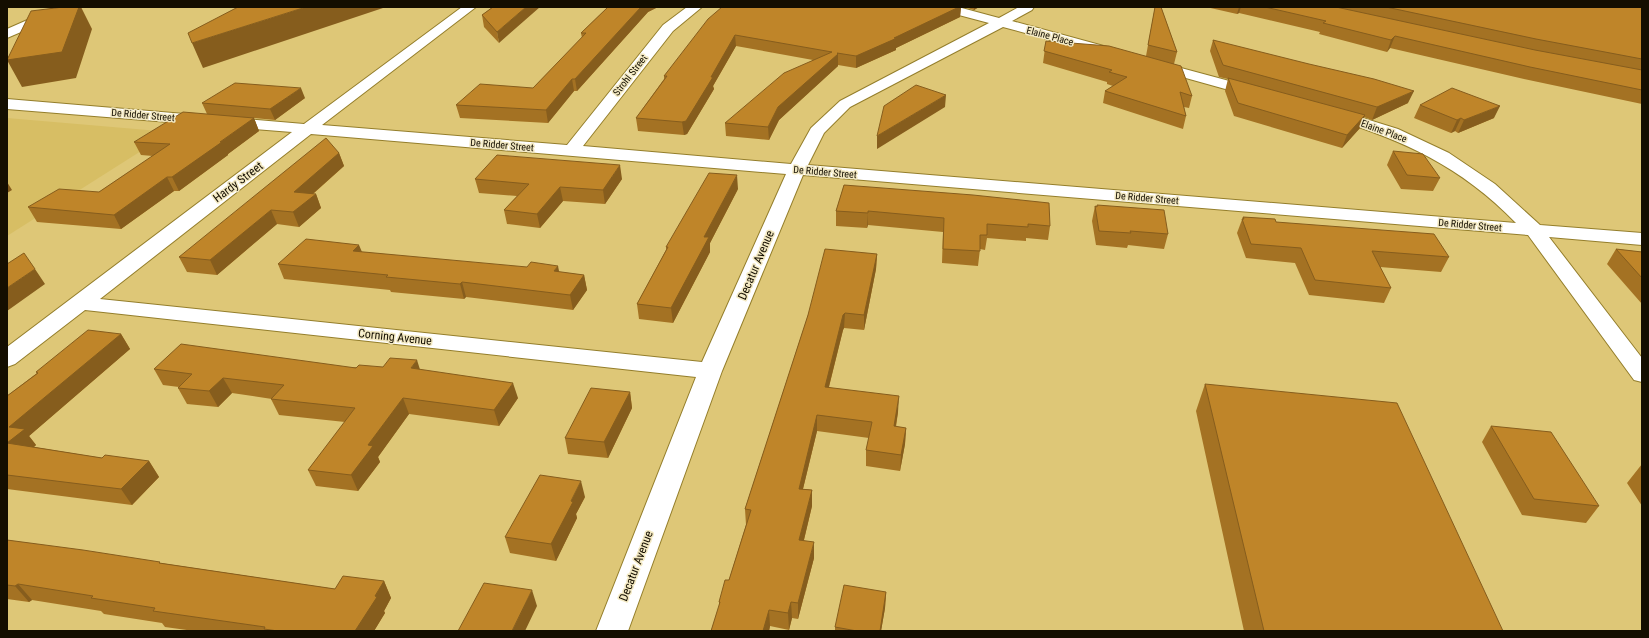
<svg xmlns="http://www.w3.org/2000/svg" width="1649" height="638" font-family="'Roboto Condensed',sans-serif">
  <rect width="100%" height="100%" fill="#dec777"/>
  <!-- built -->
  <path fill="#d7be64" d="M7 118 171 132 7 236Z"/>
  <g fill="none" stroke-linecap="round" stroke-linejoin="round">
    <!-- minor casing -->
    <g stroke="#947e2b" stroke-width="2">
      <path id="minor" d="M57 7H74L72 10 7 38V29Z
        M462 7H476L322 125 567 145 663 25 687 7H702L673 31 583 146 791 164 811 128 840 101 989 23 940 10 938 7H958L999 18 1019 7H1034L1032 10 1012 21 1111 48 1113 51 1111 54 1106 55 1003 27 850 107 824 133 808 165 1516 223C1461 166 1403 140 1328 117L1326 114 1328 111 1334 109 1340 111 1398 129 1449 153 1495 184 1540 225 1642 233V245L1549 237 1642 358V382L1634 380 1528 235 803 175 722 371 628 631H596L696 377 85 310 15 364 7 367V347L292 132 7 109V99L304 124ZM311 134 786 174 702 362 100 299Z
        M1155 61 1259 89 1262 92 1259 95 1254 97 1150 68 1148 65 1150 62Z"/>
    </g>
    <!-- minor -->
    <use href="#minor" fill="#fff" fill-rule="evenodd"/>
  </g>
  <!-- wall -->
  <path fill="#a47223" d="M493 7 499 43 484 27 482 15Z
    M608 7H658L648 12 577 91H574L548 123 460 118 456 105 533 88 582 38 581 33Z
    M722 7H961L960 17 896 48V50L856 68 838 65V66L779 120 769 140 726 136 725 123 813 60 736 46 713 86 714 89 687 134 684 135 638 131 636 118 664 79V76Z
    M964 7H979L974 10Z
    M1155 7H1161L1177 52 1174 64 1192 96 1189 108 1184 107 1186 116 1183 129 1103 103 1105 91 1113 86 1107 84V82L1043 63 1046 41 1146 56Z
    M1206 7H1642V104L1524 79 1390 48 1387 52 1319 34 1320 32 1239 13 1237 14Z
    M1213 40 1408 103 1372 120 1364 117 1360 128 1342 148 1234 116 1225 91 1228 79 1219 77 1210 51Z
    M305 98 275 120 254 118 259 131 228 154V155L179 191H174L121 229 37 222 28 207 99 192 153 156 141 155 134 142 207 114 202 103Z
    M1420 105 1494 118 1458 133 1455 131 1451 133 1414 118Z
    M1393 151 1440 178 1433 191 1401 189 1387 165Z
    M339 153 344 166 313 194H316L321 208 299 227 277 224 217 275 187 272 179 257Z
    M475 179H622L605 204 563 201 540 228 507 224 504 210 517 196 479 193Z
    M844 185 1050 226 1048 240 1026 238V241L987 238 985 250 980 249 978 266 942 263 943 232 868 225 867 228 836 226V211Z
    M738 189 710 243V252L673 323 639 319 637 304 666 250V247Z
    M1097 205 1168 234 1164 249 1128 245 1127 248 1096 245 1092 221 1095 206 1097 207Z
    M1243 217 1276 222 1449 257 1441 272 1380 267 1391 288 1384 303 1309 295 1295 263 1246 258 1237 233Z
    M1616 249 1642 252V304L1607 264Z
    M362 252 559 272 584 275 587 290 573 310 466 297 464 299 391 292 390 290 284 279 278 264Z
    M877 254 876 269 864 330 844 328 843 330 829 387 898 412 896 427 906 428 905 444 900 471 866 466V450L869 438 817 431 803 489 812 490V506L804 540 814 558 798 619 792 618 789 630 770 626 769 631H711L719 607V602L729 580 746 525 745 509 808 315Z
    M121 334 130 349 29 436 36 445 34 447 102 458 149 461 159 477 132 505 7 489V396L37 373 36 372Z
    M383 367 420 370 518 398 499 426 409 414 378 457 380 462 358 491 316 486 308 470 345 422 279 415 271 399H272L232 393 218 407 187 404 178 388 179 387 163 385 154 369Z
    M1205 384 1503 631H1244L1196 411Z
    M630 392 632 408 608 458 568 454 565 438Z
    M1491 426 1599 506 1586 523 1522 515 1482 442Z
    M1642 464V506L1627 483Z
    M585 497 576 514 577 518 556 561 510 553 505 537Z
    M7 540 335 589 384 581 391 598 384 611 385 613 374 631H194L165 627 162 623 104 614 101 611 32 600 29 602 7 599Z
    M886 592 885 608 881 631H835V627Z"/>
  <!-- shaded-wall -->
  <path fill="#865d1d" d="M79 7H81L92 29 76 78 22 87 7 60Z
    M306 7H386L203 68 192 43Z
    M526 7H540L499 43 497 32Z
    M641 7H658L648 12 577 91 575 79Z
    M959 7H961L960 17 896 48V50L856 68V56L894 38Z
    M974 7H979L974 10Z
    M1239 7H1241L1239 13 1237 14Z
    M735 35 736 46 713 86 714 89 687 134 684 135 682 122 711 77Z
    M1395 36 1390 48 1387 52 1391 40Z
    M838 54V66L779 120 769 140 768 127 778 107Z
    M572 79 574 91 548 123 546 110Z
    M301 88 305 98 275 120 270 109Z
    M1414 91 1408 103 1372 120 1377 107Z
    M946 95 945 107 877 149V136Z
    M1500 106 1494 118 1458 133 1464 120Z
    M1365 115 1360 128 1342 148 1347 135Z
    M254 118 259 131 228 154V155L179 191 172 177Z
    M1461 118 1455 131 1451 133 1457 120Z
    M339 153 344 166 299 206 294 192Z
    M620 165 622 179 605 204 603 190Z
    M737 175 738 189 710 243V252L673 323 671 308 704 237Z
    M167 177 174 191 121 229 114 215Z
    M7 182 12 190 7 193Z
    M560 187 563 201 540 228 537 214Z
    M316 194 321 208 299 227 293 212Z
    M271 210 277 224 217 275 210 260Z
    M868 211V225L867 228 868 213Z
    M359 245 365 259 353 251Z
    M877 254 876 269 864 330V315Z
    M558 266 561 281 554 271Z
    M35 269 45 284 7 311V288Z
    M584 275 587 290 573 310 570 295Z
    M462 282 466 297 464 299 460 284Z
    M845 313 844 328 843 330 825 402V387L843 315Z
    M121 334 130 349 29 436 36 445 20 459 7 443 9 427Z
    M417 360 422 376 411 368Z
    M223 378 232 393 218 407 209 391Z
    M513 383 518 398 499 426 494 410Z
    M630 392 632 408 608 458 604 442Z
    M899 396 898 412 893 442 894 426Z
    M403 398 409 414 378 457 380 462 358 491 351 475 368 445Z
    M817 415V431L799 505V489Z
    M906 428 905 444 900 471 901 455Z
    M149 461 159 477 132 505 121 489Z
    M581 481 585 497 576 514 577 518 556 561 551 544 571 501Z
    M812 490V506L800 556 799 540Z
    M814 542V558L798 619V603Z
    M384 581 391 598 384 611 385 613 374 631H355Z
    M18 584 32 600 29 602 15 586Z
    M532 590 537 606 525 631H512Z
    M886 592 885 608 881 631H880Z
    M791 602 792 618 789 630 788 613Z
    M769 610 770 626 769 631H763Z"/>
  <!-- building -->
  <path fill="#bf8529" stroke="#865d1d" d="M63 7H79L62 52 7 60 31 11Z
    M238 7H306L192 43 188 33Z
    M493 7H526L497 32 482 15Z
    M608 7H641L575 79H572L546 110 456 105 480 84 533 88 586 33H581Z
    M722 7H959L894 38H897L856 56 837 53 838 54 778 107 768 127 725 123 784 73 832 52 735 35 711 77H713L686 121 682 122 636 118 667 76H664L708 19Z
    M1155 7H1161L1177 52 1148 45Z
    M1265 7H1336L1535 50 1642 70V90L1530 67 1395 36 1391 40 1323 23 1326 21Z
    M1386 7H1642V59L1536 39Z
    M1213 40 1309 64 1374 79 1414 91 1377 107 1223 65Z
    M1046 41 1109 46 1181 66 1192 96 1180 92 1186 116 1105 91 1127 77 1109 72 1112 70 1044 51Z
    M1228 78 1365 115 1347 135 1238 103Z
    M235 83 301 88 270 109 202 103Z
    M916 85 946 95 877 136 884 106Z
    M1452 88 1500 106 1464 120 1461 118 1457 120 1420 105Z
    M183 112 254 118 220 142H222L172 177H167L114 215 28 207 59 189 99 192 170 144 134 142Z
    M326 138 339 153 294 192 316 194 293 212 271 210 210 260 179 257Z
    M1393 151 1423 154 1440 178 1407 175Z
    M497 155 620 165 603 190 560 187 537 214 504 210 529 184 475 179Z
    M709 173 737 175 704 237H709L671 308 637 304 668 247H666Z
    M844 185 973 195 1049 203 1050 226 1028 224V227L987 224V235H980V251L943 249 944 218 868 211V213L836 211Z
    M1097 205 1164 210 1168 234 1130 231 1131 233 1099 231 1095 206 1097 207Z
    M1243 217 1275 219 1276 222 1434 234 1449 257 1372 251 1391 288 1315 280 1301 248 1251 244 1242 219H1244Z
    M306 239 359 245 353 251 527 267 531 262 558 266 554 271 584 275 570 295 462 282 460 284 386 277 388 275 278 264Z
    M825 249 877 254 864 315 845 313 843 315 825 387 899 396 894 426 906 428 901 455 866 450 872 422 817 415 799 489 812 490 799 540 814 542 798 603 791 602 788 613 769 610 763 631H711L720 602H719L725 580H729L751 510 745 509 808 315Z
    M1616 249 1642 252V278Z
    M24 253 35 269 7 288V264Z
    M88 330 121 334 9 427 25 429 7 443 102 458 105 455 149 461 121 489 7 475V396L38 373 36 372Z
    M181 344 356 368 359 365 383 367 390 358 417 360 411 368 513 383 494 410 403 398 368 445 373 446 351 475 308 470 355 408 271 399 284 385 223 378 209 391 178 388 192 374 154 369Z
    M1205 384 1397 403 1503 631H1264Z
    M591 388 630 392 604 442 565 438Z
    M1491 426 1551 432 1599 506 1534 499Z
    M540 475 581 481 571 501 573 502 551 544 505 537Z
    M7 540 83 550 160 562 159 563 335 589 343 576 384 581 375 596 377 597 355 631H278L264 629 265 627 153 611 155 608 91 598 93 596 18 584 15 586 7 585Z
    M484 583 532 590 512 631H458Z
    M844 585 886 592 880 631H857L835 627Z"/>
  <g text-anchor="middle" dominant-baseline="central" stroke-width="3" stroke-linejoin="round" paint-order="stroke">
    <!-- far-street labels -->
    <g font-size="10" fill="#140e00" stroke="#f3e9c2">
      <text transform="translate(1050 36) rotate(15)">Elaine Place</text>
      <text transform="translate(630 75) rotate(-52)">Strohl Street</text>
      <text transform="translate(143 115) rotate(5)">De Ridder Street</text>
      <text transform="translate(1384 131) rotate(20)">Elaine Place</text>
      <text transform="translate(502 145) rotate(5)">De Ridder Street</text>
      <text transform="translate(825 172) rotate(5)">De Ridder Street</text>
      <text transform="translate(1147 198) rotate(5)">De Ridder Street</text>
      <text transform="translate(1470 225) rotate(5)">De Ridder Street</text>
    </g>
    <!-- street labels -->
    <g font-size="12" fill="#140e00" stroke="#f3e9c2">
      <text transform="translate(238 182) rotate(-37)">Hardy Street</text>
      <text transform="translate(756 265) rotate(-67)">Decatur Avenue</text>
      <text transform="translate(395 337) rotate(6)">Corning Avenue</text>
      <text transform="translate(636 566) rotate(-69)">Decatur Avenue</text>
    </g>
  </g>
  <!-- border -->
  <rect width="1649" height="638" fill="none" stroke="#140e00" stroke-width="16"/>
</svg>
